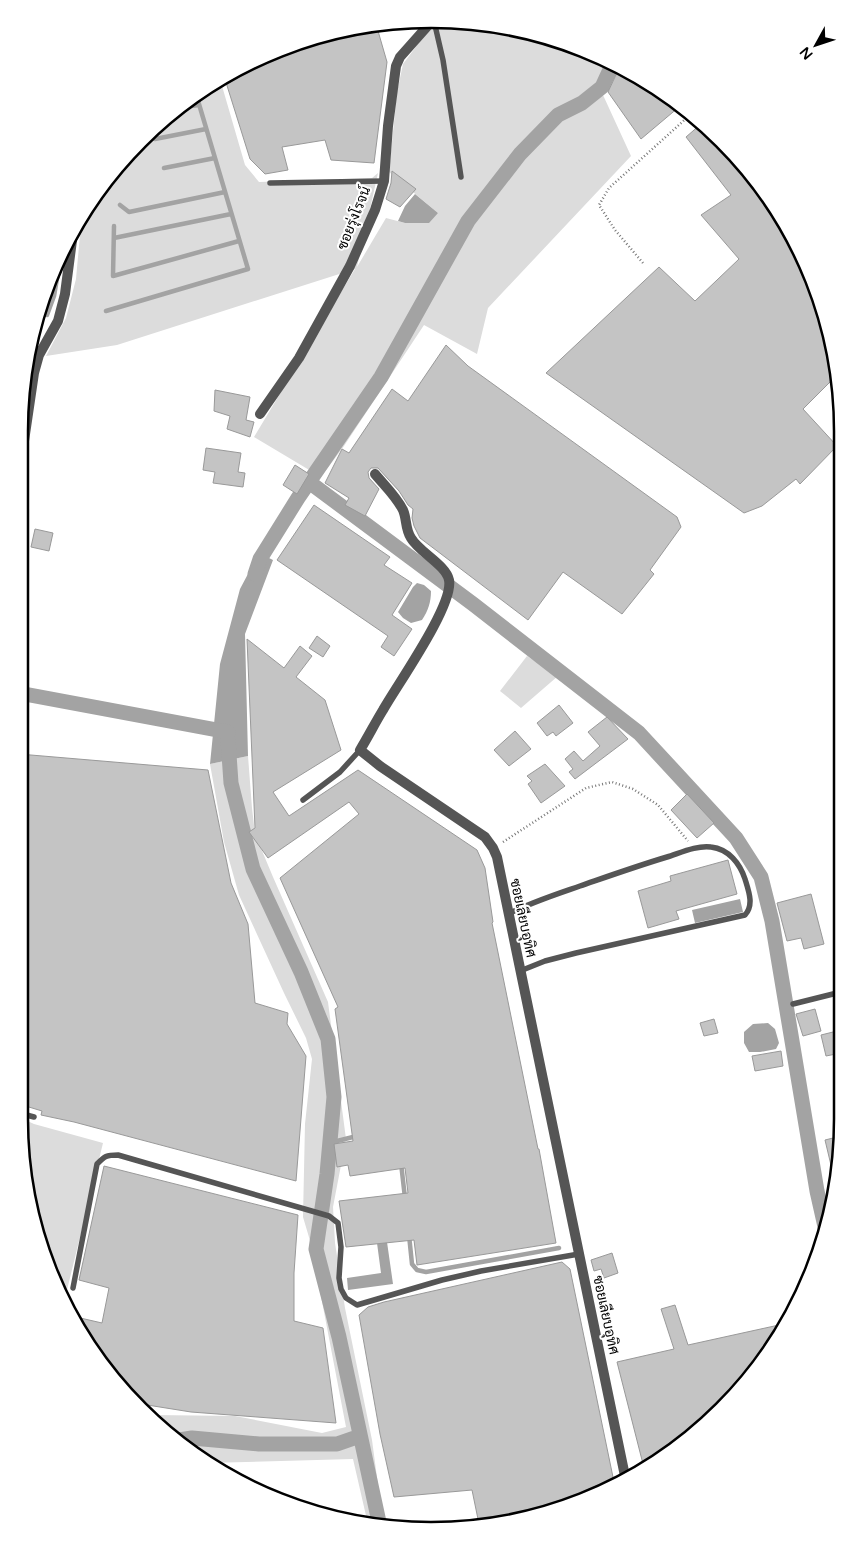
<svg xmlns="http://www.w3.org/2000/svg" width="861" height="1549" font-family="'Varela Round',Sarabun,sans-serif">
  <rect width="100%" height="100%" fill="#fff"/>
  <!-- green -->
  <path fill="#dcdcdc" d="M441 21 485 22 563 41 615 64 603 95 631 156 488 308 477 354 424 325 344 446 321 477 254 437 355 269 117 345 46 356 66 318 76 279 82 213 121 159 180 104 220 79 245 165 259 182 372 178 378 173 357 267 386 218 405 223 438 213 389 172 397 92 403 64 427 32Z
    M527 656 558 676 521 708 500 691Z
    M248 756 252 808 255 834 273 877 328 1002 346 1139 333 1207 335 1243 345 1308 372 1440 383 1522 367 1520 353 1459 206 1463 202 1461 153 1415 235 1416 322 1433 346 1427 311 1244 303 1217 305 1124 312 1059 306 1038 284 993 239 895 224 842 210 764Z
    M19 1117 34 1124 103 1143 67 1290 61 1289 41 1251Z"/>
  <!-- water -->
  <path fill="#a3a3a3" d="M415 194 438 213 429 223H405L398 221 405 206Z
    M259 553 273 560 245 634 248 756 210 764 220 664 240 589Z
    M417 583 424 585 431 591C431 602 428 611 422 620L411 623 403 618 398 612 413 587Z
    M740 899 743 912 695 923 692 910Z
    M768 1023 775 1029 779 1043 776 1049 760 1052H749L744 1043V1032L753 1024Z
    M387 1242 393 1284 348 1290 347 1278 381 1273 377 1243Z"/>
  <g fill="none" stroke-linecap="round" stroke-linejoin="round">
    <!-- stream -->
    <path stroke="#a3a3a3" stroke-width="4.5" d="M175 108 199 105
      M155 139 206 129
      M164 168 215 158
      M120 205 129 212 225 192
      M114 226 113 276 239 241
      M114 238 231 214
      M106 311 248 269 196 94
      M47 315 54 296 61 255
      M29 345 35 335
      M329 1143 357 1136
      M401 1163 405 1198
      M409 1235 412 1264 417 1270 426 1272 559 1248"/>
    <!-- canal -->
    <path stroke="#a3a3a3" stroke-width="15" d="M309 482 473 604 639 733 736 838 761 877 772 921 817 1191 826 1231
      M255 574 260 559 298 498 381 377 468 221 520 154 558 115 582 103 602 87 613 63
      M19 693 228 732
      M228 740 231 783 253 869 301 972 328 1039 334 1097 327 1174 316 1249 339 1337 379 1522
      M179 1440 192 1438 259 1444H337L360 1436"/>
  </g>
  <!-- building -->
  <path fill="#c4c4c4" stroke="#999" d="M376 24 387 62 374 163 331 160 325 140 282 147 288 170 265 174 250 159 224 76 249 61 324 33Z
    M620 66 637 74 679 107 641 139 608 92Z
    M701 124 721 139 773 202 820 298 838 374 803 409 837 446 800 484 796 479 762 506 744 513 546 373 659 267 695 301 739 259 701 215 731 195 686 137Z
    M392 171 416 189 400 207 386 199 391 183Z
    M446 345 468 366 677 517 681 527 650 570 654 574 622 614 563 572 528 620 420 538 414 526 412 518 413 509 408 505 399 491 378 468H371L368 472 369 478 379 489 365 516 345 505 349 498 325 483 342 449 349 453 392 389 408 401Z
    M215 390 250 397 246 420 254 422 250 437 227 429 230 416 214 411Z
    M206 448 241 453 238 472 245 473 243 487 213 483 215 472 203 470Z
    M295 465 309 474 297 494 283 485Z
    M314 505 390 557 384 565 412 583 392 615 412 629 394 656 381 647 388 636 277 560Z
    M35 529 53 533 49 551 31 547Z
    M317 636 330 646 323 657 309 648Z
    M247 639 284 668 300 646 312 656 296 677 325 700 341 750 273 792 289 816 358 770 477 850 485 868 493 922 492 923 538 1149H539L556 1243 417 1265 414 1240 346 1247 339 1201 408 1193 405 1168 350 1176 348 1165 337 1167 334 1144 353 1141 335 1009 338 1007 280 878 359 814 349 802 268 858 249 832 255 828Z
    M559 705 573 723 556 736 553 732 547 736 537 723Z
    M607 717 628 739 575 779 569 772 573 769 565 759 574 751 583 761 600 746 588 732Z
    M515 731 531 749 509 766 494 750Z
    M19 754 208 770 231 883 248 924 255 1003 288 1013 287 1024 306 1056 296 1181 74 1122 41 1115 42 1111 19 1104Z
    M545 764 565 786 541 803 528 784 532 781 527 776Z
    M687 794 714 823 697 838 671 810Z
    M728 860 737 894 676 911 679 919 648 928 638 891 671 881 670 876Z
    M811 894 824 944 804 949 801 938 787 941 777 903Z
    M815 1009 821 1031 803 1036 796 1014Z
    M714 1019 718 1033 704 1036 700 1023Z
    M841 1030V1053L826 1056 821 1035Z
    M781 1051 783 1066 755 1071 752 1056Z
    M841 1136V1145L835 1182 825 1140Z
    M104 1166 298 1215 294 1273V1321L323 1328 336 1423 191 1412 141 1404 104 1369 76 1317 102 1323 109 1288 79 1280Z
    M612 1253 618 1273 604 1278 601 1269 594 1271 591 1260Z
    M562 1262 570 1269 614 1482 588 1499 479 1524 472 1490 394 1497 380 1434 359 1315 368 1307 384 1302Z
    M675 1305 688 1345 788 1323 702 1428 643 1464 617 1362 674 1349 661 1309Z"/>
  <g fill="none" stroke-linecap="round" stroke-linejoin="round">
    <!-- path -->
    <path stroke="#777" stroke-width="2.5" stroke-dasharray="1 2.5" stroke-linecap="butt" d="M643 263 615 230 599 205 609 188 690 115
      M503 842 586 788 612 782 633 789 658 805 688 841"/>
    <!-- lane -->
    <path stroke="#555" stroke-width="5.5" d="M434 21 443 60 461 177
      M270 183 384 181
      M303 800 340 772 360 750
      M508 914C532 902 554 895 580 886 609 876 637 866 667 857 680 853 697 845 711 847 729 849 740 864 745 879 749 892 754 905 745 915L576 953 545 961 520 971
      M793 1004 841 992
      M19 1113 34 1117
      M73 1288 97 1164C105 1156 106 1155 118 1155L329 1216 338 1223 341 1247 339 1278 341 1289 346 1298 357 1305 442 1280 481 1271 579 1254"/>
    <!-- street -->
    <path stroke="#555" stroke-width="10" d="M260 414 299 358 350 266 375 210 384 181 388 126 396 66 400 57 432 21
      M20 468 34 373 39 355 58 321 65 294 74 225
      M375 474C384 485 396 496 403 510 407 519 405 529 411 538 419 552 446 565 449 580 454 605 397 685 383 710 375 723 368 737 360 750L380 766 485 837 493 848 497 857 625 1476
      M838 495 839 494"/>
  </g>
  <g text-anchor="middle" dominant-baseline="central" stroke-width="4" stroke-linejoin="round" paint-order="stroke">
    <!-- street labels -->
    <g font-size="14" fill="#000" stroke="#fff">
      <text transform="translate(354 218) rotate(-68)">ซอยรุ่งโรจน์</text>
      <text transform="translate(523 918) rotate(78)">ซอยเลียบอุทิศ</text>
      <text transform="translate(606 1315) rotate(78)">ซอยเลียบอุทิศ</text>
    </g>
  </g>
  <!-- crop -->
  <path d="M0 0H861V1549H0ZM431 28H431A403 403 0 0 1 834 431V1119A403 403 0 0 1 431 1522H431A403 403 0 0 1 28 1119V431A403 403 0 0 1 431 28Z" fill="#fff" fill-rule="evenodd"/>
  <path fill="none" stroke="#000" stroke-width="2.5" d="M431 28H431A403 403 0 0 1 834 431V1119A403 403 0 0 1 431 1522H431A403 403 0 0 1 28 1119V431A403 403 0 0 1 431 28Z"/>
  <!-- north arrow -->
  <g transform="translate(816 45) rotate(230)" stroke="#ffffff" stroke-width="4" paint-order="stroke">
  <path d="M0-4L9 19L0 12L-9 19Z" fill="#000000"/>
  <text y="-8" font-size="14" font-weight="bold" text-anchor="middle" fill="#000000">N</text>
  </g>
</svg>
